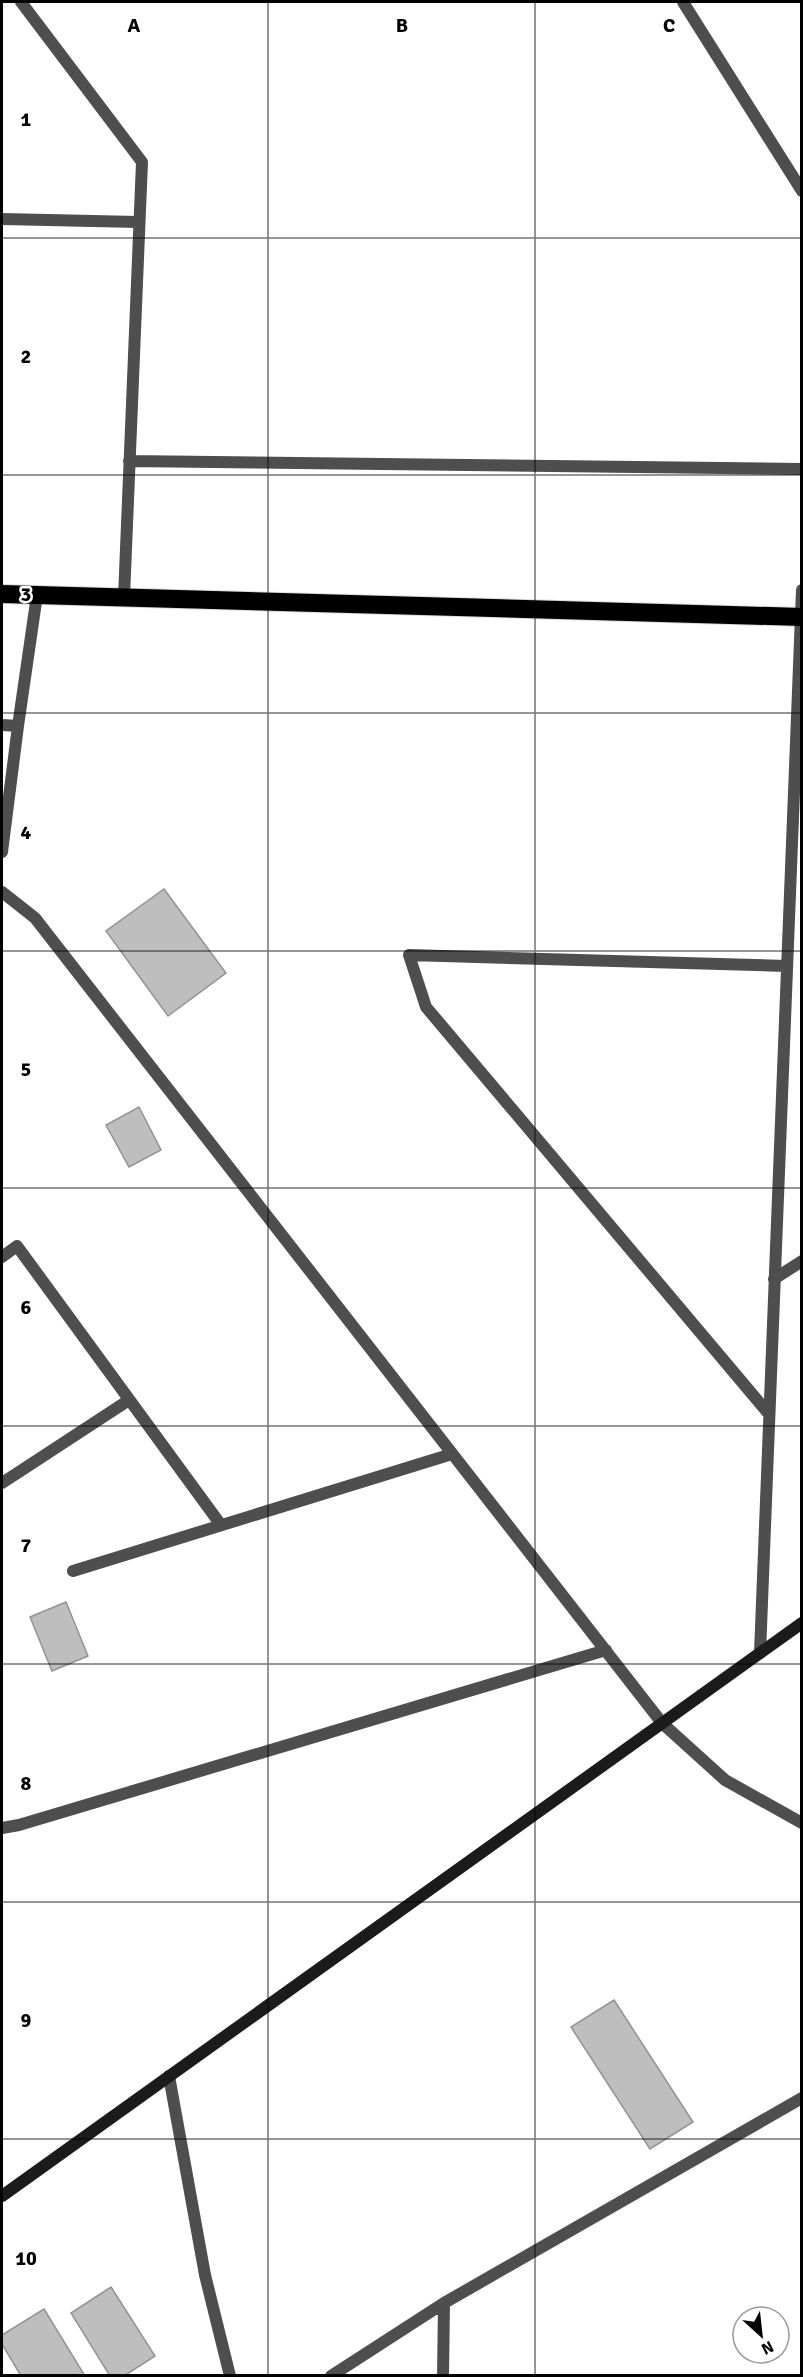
<svg xmlns="http://www.w3.org/2000/svg" width="803" height="2377" font-family="Signika,sans-serif">
  <rect width="100%" height="100%" fill="#fff"/>
  <!-- building -->
  <path fill="#bebebe" stroke="#929292" stroke-width="1.5" d="M164 889 226 973 168 1016 106 931Z
    M139 1107 161 1150 129 1167 106 1125Z
    M66 1602 88 1656 52 1671 30 1617Z
    M614 2000 693 2122 650 2149 571 2027Z
    M111 2287 155 2356 124 2376H110L71 2313Z
    M44 2309 85 2376H21L2 2344V2335Z"/>
  <g fill="none" stroke-linecap="round" stroke-linejoin="round">
    <!-- highway casing -->
    <g stroke="#dbdbdb" stroke-width="20">
      <path id="highway" d="M2 594 802 617"/>
    </g>
    <!-- street -->
    <path stroke="#4e4e4e" stroke-width="12" d="M21 2 142 162 124 597
      M683 2 802 191
      M2 219 138 222
      M129 461 802 469
      M2 725 18 726 2 852
      M18 726 37 595
      M2 892 35 918 662 1723 725 1780 802 1823
      M2 1257 17 1246 221 1525
      M774 1279 802 1261
      M769 1414 426 1007 409 955 786 966
      M2 1483 129 1400
      M73 1571 452 1454
      M760 1653 802 590
      M2 1828 19 1825 606 1650
      M169 2076 205 2275 230 2376
      M331 2376 444 2303 802 2098
      M443 2376 444 2303"/>
    <!-- secondary -->
    <path stroke="#1b1b1b" stroke-width="12" d="M2 2196 802 1623"/>
    <!-- highway -->
    <use href="#highway" stroke="#000" stroke-width="18"/>
  </g>
  <!-- grid -->
  <path fill="none" stroke="#000" stroke-width="1.5" stroke-opacity="0.55" d="M268 2V2376M535 2V2376M2 238H802M2 475H802M2 713H802M2 951H802M2 1188H802M2 1426H802M2 1664H802M2 1902H802M2 2139H802"/>
  <g font-size="20" text-anchor="middle" font-weight="bold" fill="#000" stroke="#fff" stroke-width="5" stroke-linejoin="round" paint-order="stroke">
    <text x="134" y="32">A</text>
    <text x="402" y="32">B</text>
    <text x="669" y="32">C</text>
    <text x="26" y="126">1</text>
    <text x="26" y="363">2</text>
    <text x="26" y="601">3</text>
    <text x="26" y="839">4</text>
    <text x="26" y="1076">5</text>
    <text x="26" y="1314">6</text>
    <text x="26" y="1552">7</text>
    <text x="26" y="1790">8</text>
    <text x="26" y="2027">9</text>
    <text x="26" y="2265">10</text>
  </g>
  <!-- border -->
  <rect width="803" height="2377" fill="none" stroke="#000000" stroke-width="6"/>
  <!-- north arrow -->
  <g transform="translate(761 2335) rotate(153)"><circle r="28" fill="#ffffff" stroke="#999999" stroke-width="1.5"/>
  <path d="M0-4.5L10 22L0 15L-10 22Z" fill="#000000"/>
  <text y="-9" font-size="16" font-weight="bold" text-anchor="middle" fill="#000000">N</text>
  </g>
</svg>
